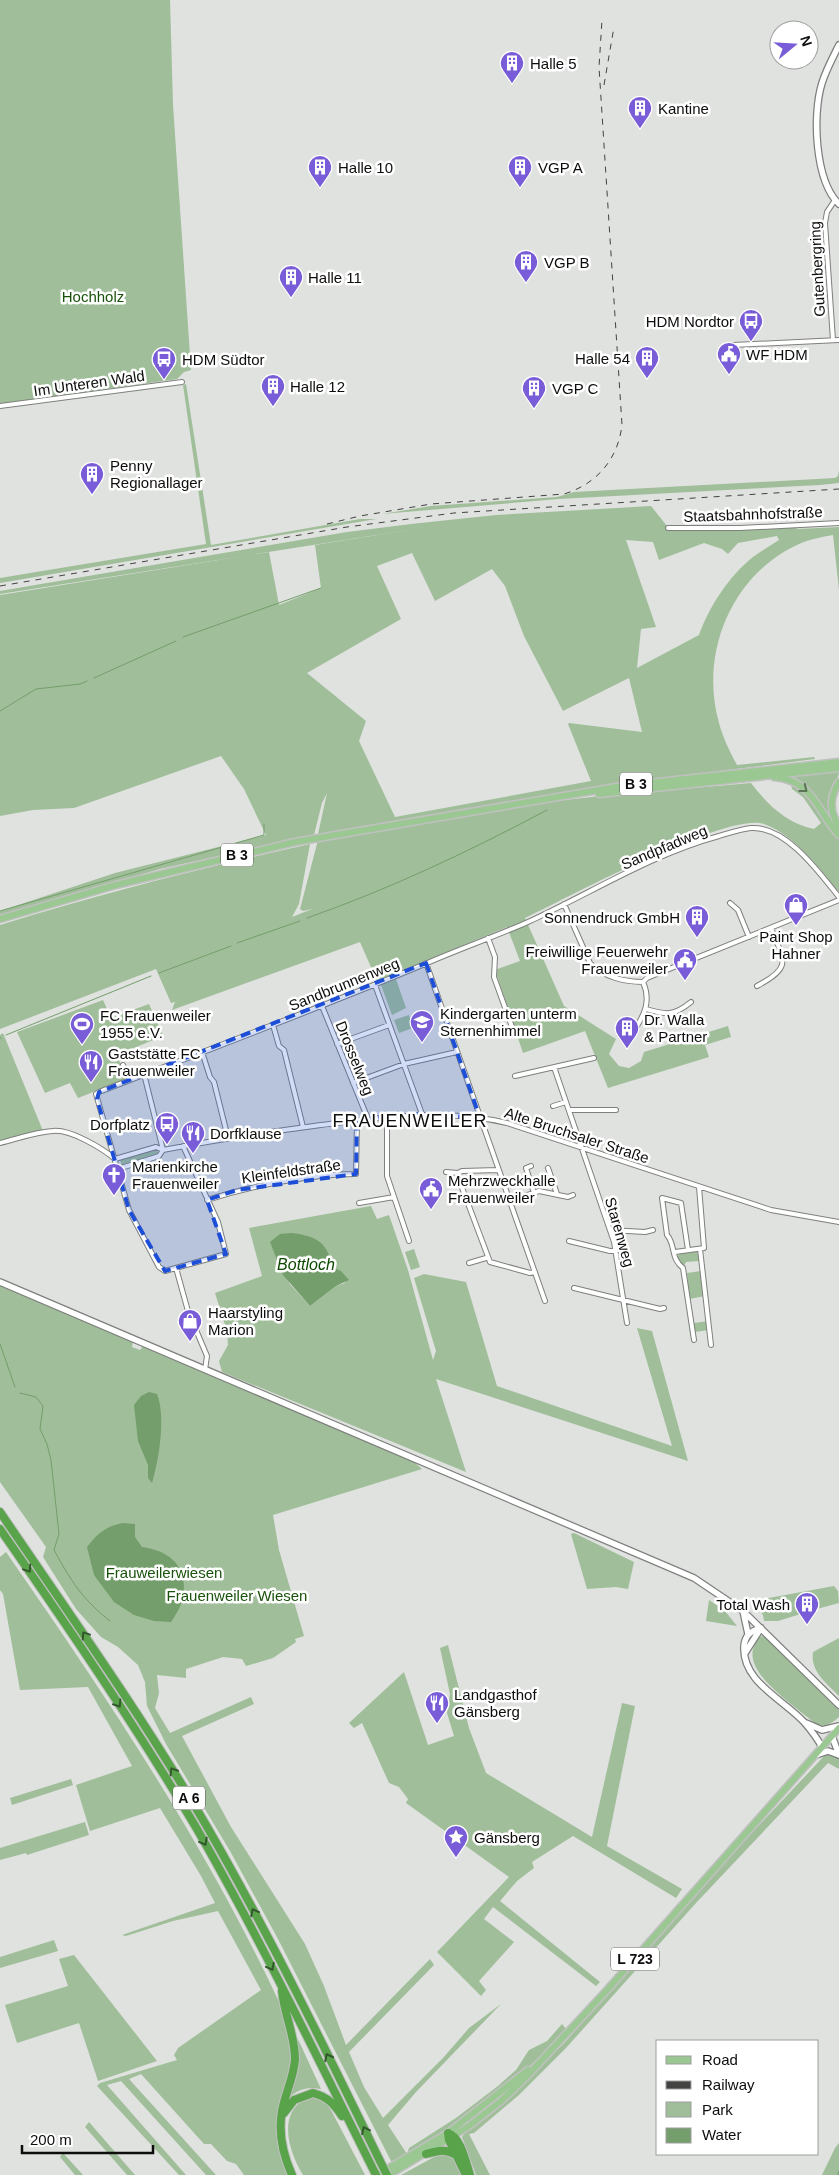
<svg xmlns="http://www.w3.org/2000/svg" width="839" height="2175" font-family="Helvetica,sans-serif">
  <rect width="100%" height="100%" fill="#dfe2de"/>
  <!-- green -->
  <path fill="#a0be9a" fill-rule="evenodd" d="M0 0H170L173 105 191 370 184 372 177 379 0 404Z
    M186 384 211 545 360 519H376L0 583V578L206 544 183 385Z
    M839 470V483L820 485 559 499 382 514 431 506 557 497 574 492 835 478 838 476Z
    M651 506 667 526 703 529 796 526 797 529 839 527V590L833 535C822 537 810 539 799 544 732 574 699 653 719 723 723 738 730 752 737 765L814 757 815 759 604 786 318 834 327 793 322 803 314 835 160 869 0 915V911L115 873 266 835 244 789 221 756 74 808 33 810 0 816V595L269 552 279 605 321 588 315 545 434 526 0 594V591L347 532 411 524 496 515ZM777 536 779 540C770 546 761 551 753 557 729 576 709 607 699 635L637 668 641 629 656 627 626 540 653 542 659 560 704 543 722 549 728 554 738 543ZM412 553 435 601 492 569 505 586 524 636 563 711 629 678 642 732 569 723 568 724 591 781 395 817 359 741 366 721 307 673 401 619 377 566Z
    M839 771C839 778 836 779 833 785 825 798 827 812 834 825L822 806 805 785 787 777V775Z
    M751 783C767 804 786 823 814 829L821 823 803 797 792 789 791 784 809 796 839 837V892C818 867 796 836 764 824 728 811 565 899 525 918L564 1006 616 1039 609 1054 619 1066 629 1068 641 1061 644 1052 728 1026 731 1037 705 1045 709 1057 608 1088 585 1031 523 1053 495 970 520 961 507 927 377 981 360 942 172 1010 175 1002 171 1003 156 969 0 1029V925C102 893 206 867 310 844L299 904 292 917 312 909 303 911 300 909 318 840 556 801 671 788 670 790Z
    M396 979 406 1008 392 1015 381 985Z
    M103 1000 111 1018 149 1004 163 1036 117 1055 126 1079 78 1098 70 1083 45 1093 17 1032Z
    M409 1015 413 1028 399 1033 394 1020Z
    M3 1033 43 1131 0 1141V1035Z
    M157 1149 158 1155 122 1166 120 1160Z
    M371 1206 377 1219 389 1215 408 1270 433 1360 436 1351 414 1278 424 1274 466 1282 497 1386 672 1446 637 1328 652 1331 688 1461 436 1379 466 1472 222 1372 219 1361 228 1345 227 1331 215 1293 262 1276 249 1228ZM292 1233C333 1238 325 1256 345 1283L336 1286 310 1306 289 1283Z
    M414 1249 420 1267 411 1270 405 1252Z
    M697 1251 699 1261 686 1262 684 1266 678 1262V1256L680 1253Z
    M701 1271 705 1296 689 1299 687 1273Z
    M0 1285 133 1342 132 1347 140 1350 143 1346 414 1462 422 1469 273 1515 279 1550 304 1636 295 1639 296 1642 273 1658 246 1666 242 1659 223 1657 186 1669V1678L157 1675 159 1693 155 1708 170 1733 251 1697 254 1704 182 1736 231 1827 305 1944 324 1986 346 2045 430 1959 434 1965 349 2052 364 2087 383 2118 443 2058 469 2028 501 2004 416 2092 388 2125 407 2154 409 2148 456 2118 498 2086 516 2070 529 2050 547 2041 562 2024 567 2030C517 2083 456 2129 392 2163L278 1939 230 1851 166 1744 147 1706 145 1682 138 1665 118 1647 101 1637 76 1609 43 1557 46 1547 0 1482Z
    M708 1321 709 1330 695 1332 694 1323Z
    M574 1533 634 1562 628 1589 616 1587 587 1589 571 1534Z
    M6 1552C108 1699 205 1843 281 2006 287 2024 292 2043 291 2062 290 2072 286 2083 283 2092 276 2120 275 2149 288 2175H244L236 2164 227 2161 211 2144H204L141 2074 129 2079 216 2175H206L121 2081 107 2085 186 2175H179L97 2086 100 2083 177 2060 174 2055 178 2048 261 1990 218 1911 173 1921 126 1936 122 1935 215 1903 201 1876 160 1808 90 1831 76 1785 132 1766 88 1687 20 1690 3 1594 0 1590V1557Z
    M834 1586 838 1591 839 1603 813 1610 812 1607 803 1609 804 1613 778 1621H764L763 1615 753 1601Z
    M709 1600 725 1611 737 1626 706 1621Z
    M762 1636 766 1638 839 1709V1717C832 1723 827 1727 817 1725 800 1710 757 1682 753 1659 751 1650 755 1644 759 1637Z
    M839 1638V1696C826 1683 810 1671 813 1652Z
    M448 1645 469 1728 486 1773 592 1837 622 1703 635 1706 607 1846 682 1889 676 1898 573 1836 532 1862 534 1868 517 1881 500 1901 600 1982 596 1986 493 1907 484 1919 514 1942 479 1981 486 1990 481 1996 437 1952 509 1877 406 1803 408 1799 399 1787 389 1783 362 1723 354 1728 349 1723 404 1672 428 1745 454 1736 447 1713 450 1694 440 1648Z
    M827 1753 833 1754 839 1759V1769L828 1763 696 1903 566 2048 519 2095 474 2133 469 2134 490 2175H476L462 2137 466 2131 513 2094 566 2041 745 1840Z
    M71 1779 73 1785 12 1805 10 1798Z
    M85 1822 89 1835 27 1855 26 1853 0 1860V1848Z
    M54 1940 58 1951 0 1968V1957Z
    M74 1955 157 2061 98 2081 79 2023 17 2043 5 2005 68 1986 59 1959Z
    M297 2037 321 2089C309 2087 298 2088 289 2098L299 2063Z
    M313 2097 326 2103 331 2110 365 2175H303C291 2156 279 2122 298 2104 301 2100 308 2099 313 2097Z
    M89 2122 135 2175H127L85 2127Z
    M839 2143V2175H822L835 2148Z
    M63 2153 83 2175H75L60 2157Z
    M446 2153 453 2157 462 2175H401L434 2157Z"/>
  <!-- water -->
  <path fill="#749e6b" d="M292 1233C318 1236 327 1243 334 1268L341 1271 349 1280 336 1286 310 1306 283 1275 270 1242 280 1234Z
    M149 1392 157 1394C166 1417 159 1459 152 1483L148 1478V1465L138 1441 134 1405 141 1396Z
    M122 1523 135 1524V1537L142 1547C172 1551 190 1569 182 1601 180 1608 175 1616 171 1622L154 1621 134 1615 114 1602 94 1575 87 1547C98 1533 105 1527 122 1523Z"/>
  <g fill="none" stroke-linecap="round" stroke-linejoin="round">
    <!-- stream -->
    <path stroke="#749e6b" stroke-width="1" d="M183 637 321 588
      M94 678 176 641
      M0 711 36 689 80 684 87 681
      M0 911 264 835V824
      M307 918C390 889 470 851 547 810
      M237 943 300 921
      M159 973 231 946
      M6 1035 151 976
      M0 1038H1
      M0 1344 15 1387
      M20 1393 36 1397 43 1406 40 1429 47 1444 51 1460 59 1534 54 1550C71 1581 82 1599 110 1621
      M838 2175 839 2171"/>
    <!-- street casing -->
    <g stroke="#7e807d" stroke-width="6">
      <path id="street" d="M833 340 825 223 827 212 835 200
        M733 345 839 340
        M0 406 182 382
        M668 528H740L839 523
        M730 903 738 910 749 937
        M564 904 590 963C603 977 625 982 643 982L647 978 839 900
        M488 938 495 957 494 977 512 1027
        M426 963 545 1301
        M375 985 422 1114
        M757 986C793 967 784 961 771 928
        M322 1006 368 1119
        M646 1009C666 1015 674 1016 691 1002
        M273 1025 279 1046 284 1050 303 1127
        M635 1029C645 1014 651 1000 643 982
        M337 1044 389 1025
        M202 1052 210 1077 214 1082 228 1138
        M123 1065 130 1080
        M554 1067 614 1242 627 1323
        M144 1074 163 1150
        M515 1076 594 1058
        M353 1083 404 1064 457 1052
        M553 1106 566 1102
        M569 1110H616
        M387 1117V1176L409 1241
        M0 1143C17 1139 35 1132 53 1131 70 1129 102 1148 115 1159
        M183 1146 218 1222 226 1254 165 1271 159 1267 129 1210 96 1094 99 1092C208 1050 317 1009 425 964 459 949 494 937 528 922 591 893 652 854 719 836 729 833 741 829 751 828 786 826 819 872 839 897
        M115 1159 156 1147 163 1150C215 1140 268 1132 321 1125 383 1117 446 1108 507 1123L771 1210 839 1222
        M531 1166 526 1168 534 1193
        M548 1168 557 1194
        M118 1169 159 1156 163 1150
        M498 1170 462 1171 458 1173V1177L490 1262 530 1273 535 1272
        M446 1172 458 1173
        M207 1200C250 1186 311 1174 356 1174L357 1120
        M510 1201 539 1191 568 1197 573 1195
        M359 1203 394 1197
        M610 1230 645 1232 653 1230
        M569 1241 610 1251H616
        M700 1249 711 1345
        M688 1250 681 1203 662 1198 667 1235C676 1245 670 1258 683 1268L694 1340
        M675 1252 704 1248 699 1187
        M469 1263 486 1258
        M176 1268 188 1311 207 1356 205 1370
        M574 1288 660 1309 664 1308"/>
    </g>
    <!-- secondary casing -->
    <g stroke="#7e807d" stroke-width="8">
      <path id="secondary" d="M839 45C833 57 826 70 822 83 812 115 815 181 839 204
        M0 1282 694 1578 743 1611 839 1705
        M743 1611 748 1634
        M761 1628C751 1631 745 1635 744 1646 742 1682 783 1699 804 1722 811 1730 817 1738 822 1747
        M745 1653 761 1628
        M806 1723 822 1730 839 1726
        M832 1736 839 1755
        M816 1755 828 1751 839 1755"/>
    </g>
    <!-- primary casing -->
    <g stroke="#c0c0c0" stroke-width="9">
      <path id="primary" d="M774 777C814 781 816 810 839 835
        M839 782C830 796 829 812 839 826
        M599 794 839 768
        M0 919 116 885 295 842 622 786 839 762
        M377 2175 448 2133 528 2070
        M389 2175 469 2126 501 2101 528 2075 607 1990 839 1728"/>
    </g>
    <!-- highway casing -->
    <g stroke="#c0c0c0" stroke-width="10">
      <path id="highway" d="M0 1512C70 1615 143 1717 206 1825 269 1934 325 2048 380 2161
        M0 1529C68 1627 136 1726 197 1829 262 1942 318 2059 376 2175
        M282 1991C284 2014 295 2035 295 2059 294 2077 285 2094 282 2111 278 2133 283 2155 292 2175
        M284 2113 294 2100 313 2093C328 2097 334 2104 342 2116
        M448 2133C461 2137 466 2163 470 2175
        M448 2133 449 2140 465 2173
        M426 2154C437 2151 445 2148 456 2155"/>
    </g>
    <!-- street -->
    <use href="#street" stroke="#fff" stroke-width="4"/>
    <!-- secondary -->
    <use href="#secondary" stroke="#fff" stroke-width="5.5"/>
    <!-- primary -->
    <use href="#primary" stroke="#9bc892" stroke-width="6"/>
    <!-- highway -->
    <use href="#highway" stroke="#59a34a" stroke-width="8"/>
    <!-- rail -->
    <path stroke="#434342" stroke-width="1" stroke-dasharray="6 6" stroke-linecap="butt" d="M604 85 614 27
      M327 524 360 516 431 504 564 494C597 484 618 459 622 425L599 67 602 20
      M0 586 347 527 454 513 839 489"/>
    <!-- highway-bridge casing -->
    <g stroke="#c0c0c0" stroke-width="10" stroke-linecap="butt">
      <path id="highway-bridge" d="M380 2161 387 2175"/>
    </g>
    <!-- highway-bridge -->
    <use href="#highway-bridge" stroke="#59a34a" stroke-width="8"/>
  </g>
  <!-- one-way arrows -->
  <defs><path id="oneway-chevron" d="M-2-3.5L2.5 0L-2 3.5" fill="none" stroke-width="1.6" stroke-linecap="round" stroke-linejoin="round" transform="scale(1.25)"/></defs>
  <use stroke="#5b7456" href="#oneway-chevron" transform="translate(804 789) rotate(38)"/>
  <g stroke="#33582b">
    <use href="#oneway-chevron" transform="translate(28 1569) rotate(56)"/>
    <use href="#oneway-chevron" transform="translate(85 1635) rotate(-124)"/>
    <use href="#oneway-chevron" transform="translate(118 1704) rotate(57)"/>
    <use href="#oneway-chevron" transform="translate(173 1771) rotate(-122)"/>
    <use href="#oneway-chevron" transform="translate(204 1842) rotate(61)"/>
    <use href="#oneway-chevron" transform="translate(254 1912) rotate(-118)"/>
    <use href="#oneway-chevron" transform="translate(271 1967) rotate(62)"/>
    <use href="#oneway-chevron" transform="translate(328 2057) rotate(-117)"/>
    <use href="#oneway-chevron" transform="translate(365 2130) rotate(-116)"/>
  </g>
  <!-- marked area -->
  <path fill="#1d4ed8" fill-opacity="0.2" stroke="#1d4ed8" stroke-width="4" stroke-dasharray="10 6" stroke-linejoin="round" d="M426 963 480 1118 422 1114 357 1120 356 1174 237 1190 207 1200 226 1254 165 1271 129 1210 97 1099 99 1092Z"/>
  <!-- icons -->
  <defs>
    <g id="building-pin" transform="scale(1.25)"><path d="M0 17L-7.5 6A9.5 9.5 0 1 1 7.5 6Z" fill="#795cd7" stroke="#fff"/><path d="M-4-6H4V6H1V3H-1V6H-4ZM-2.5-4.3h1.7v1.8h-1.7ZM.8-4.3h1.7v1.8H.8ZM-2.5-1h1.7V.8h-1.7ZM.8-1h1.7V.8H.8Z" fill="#fff"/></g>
    <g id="bus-pin" transform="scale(1.25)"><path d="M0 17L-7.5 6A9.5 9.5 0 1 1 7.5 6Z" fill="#795cd7" stroke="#fff"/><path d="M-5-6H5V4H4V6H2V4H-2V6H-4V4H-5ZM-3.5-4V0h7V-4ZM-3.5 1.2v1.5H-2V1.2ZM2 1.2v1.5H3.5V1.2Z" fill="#fff"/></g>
    <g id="civic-pin" transform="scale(1.25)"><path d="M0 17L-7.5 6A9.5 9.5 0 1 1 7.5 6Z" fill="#795cd7" stroke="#fff"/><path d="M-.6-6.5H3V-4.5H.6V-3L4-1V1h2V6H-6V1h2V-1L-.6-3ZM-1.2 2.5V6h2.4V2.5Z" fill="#fff"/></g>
    <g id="shop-pin" transform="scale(1.25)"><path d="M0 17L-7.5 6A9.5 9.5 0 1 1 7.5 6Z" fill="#795cd7" stroke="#fff"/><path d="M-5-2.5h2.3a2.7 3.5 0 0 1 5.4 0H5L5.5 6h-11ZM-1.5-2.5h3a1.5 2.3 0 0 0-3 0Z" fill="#fff"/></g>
    <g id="school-pin" transform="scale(1.25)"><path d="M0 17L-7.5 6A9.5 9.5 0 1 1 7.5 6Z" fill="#795cd7" stroke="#fff"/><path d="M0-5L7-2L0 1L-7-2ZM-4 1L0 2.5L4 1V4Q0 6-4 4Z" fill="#fff"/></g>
    <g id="stadium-pin" transform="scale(1.25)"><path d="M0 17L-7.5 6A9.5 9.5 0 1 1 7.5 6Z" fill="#795cd7" stroke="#fff"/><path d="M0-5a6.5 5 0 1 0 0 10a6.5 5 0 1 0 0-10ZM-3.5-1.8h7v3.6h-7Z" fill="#fff"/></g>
    <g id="restaurant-pin" transform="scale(1.25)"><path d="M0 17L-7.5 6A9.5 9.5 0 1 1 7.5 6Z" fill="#795cd7" stroke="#fff"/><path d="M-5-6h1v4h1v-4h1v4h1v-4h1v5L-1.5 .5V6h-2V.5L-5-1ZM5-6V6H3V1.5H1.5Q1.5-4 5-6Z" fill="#fff"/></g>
    <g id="church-pin" transform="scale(1.25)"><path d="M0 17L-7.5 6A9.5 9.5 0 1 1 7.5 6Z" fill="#795cd7" stroke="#fff"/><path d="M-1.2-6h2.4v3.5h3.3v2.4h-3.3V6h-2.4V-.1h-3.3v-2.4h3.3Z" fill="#fff"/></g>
    <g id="sight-pin" transform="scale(1.25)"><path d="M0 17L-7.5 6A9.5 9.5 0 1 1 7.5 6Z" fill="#795cd7" stroke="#fff"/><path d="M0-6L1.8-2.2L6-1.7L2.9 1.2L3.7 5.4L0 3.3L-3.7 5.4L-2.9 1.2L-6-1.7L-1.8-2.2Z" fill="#fff"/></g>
  </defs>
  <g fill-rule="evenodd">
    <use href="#building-pin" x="512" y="63"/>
    <use href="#building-pin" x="640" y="108"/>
    <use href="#building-pin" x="320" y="167"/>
    <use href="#building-pin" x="520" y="167"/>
    <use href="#building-pin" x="526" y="262"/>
    <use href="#building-pin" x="291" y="277"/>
    <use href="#bus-pin" x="751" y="321"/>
    <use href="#civic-pin" x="729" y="354"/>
    <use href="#building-pin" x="647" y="358"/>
    <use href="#bus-pin" x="164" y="359"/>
    <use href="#building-pin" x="273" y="386"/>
    <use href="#building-pin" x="534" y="388"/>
    <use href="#building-pin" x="92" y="474"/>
    <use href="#shop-pin" x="796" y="905"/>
    <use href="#building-pin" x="697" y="917"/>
    <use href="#civic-pin" x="685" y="960"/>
    <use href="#school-pin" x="422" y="1022"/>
    <use href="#stadium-pin" x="82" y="1024"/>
    <use href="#building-pin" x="627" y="1028"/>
    <use href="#restaurant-pin" x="91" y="1062"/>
    <use href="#bus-pin" x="167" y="1124"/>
    <use href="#restaurant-pin" x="193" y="1133"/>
    <use href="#church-pin" x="114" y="1175"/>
    <use href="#civic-pin" x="431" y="1189"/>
    <use href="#shop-pin" x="190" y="1321"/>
    <use href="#building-pin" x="807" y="1604"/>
    <use href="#restaurant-pin" x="437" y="1703"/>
    <use href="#sight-pin" x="456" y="1837"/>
  </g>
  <g text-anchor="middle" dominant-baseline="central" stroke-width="5" stroke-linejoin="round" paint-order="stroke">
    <!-- shield labels -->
    <g fill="#fff" stroke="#565655" stroke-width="1">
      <rect x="620" y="772.5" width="32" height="23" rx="4"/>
      <rect x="221" y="843.5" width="32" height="23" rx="4"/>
      <rect x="173" y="1786.5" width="32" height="23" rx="4"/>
      <rect x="611" y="1947.5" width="48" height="23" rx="4"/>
    </g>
    <g font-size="14" font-weight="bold" fill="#0d0d0c">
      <text x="636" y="784">B 3</text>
      <text x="237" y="855">B 3</text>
      <text x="189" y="1798">A 6</text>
      <text x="635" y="1959">L 723</text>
    </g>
    <!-- poi labels -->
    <g font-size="15" fill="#0d0d0c" stroke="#fff" text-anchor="start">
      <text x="530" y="63">Halle 5</text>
      <text x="658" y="108">Kantine</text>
      <text x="338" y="167">Halle 10</text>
      <text x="538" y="167">VGP A</text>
      <text x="544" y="262">VGP B</text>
      <text x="308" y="277">Halle 11</text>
      <text x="734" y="321" text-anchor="end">HDM Nordtor</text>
      <text x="746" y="354">WF HDM</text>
      <text x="630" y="358" text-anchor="end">Halle 54</text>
      <text x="182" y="359">HDM Südtor</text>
      <text x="290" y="386">Halle 12</text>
      <text x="552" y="388">VGP C</text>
      <text x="110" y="465">Penny<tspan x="110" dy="17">Regionallager</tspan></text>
      <text x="680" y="917" text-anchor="end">Sonnendruck GmbH</text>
      <text x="796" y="936" text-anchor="middle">Paint Shop<tspan x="796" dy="17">Hahner</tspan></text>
      <text x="668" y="951" text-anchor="end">Freiwillige Feuerwehr<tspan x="668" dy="17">Frauenweiler</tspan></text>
      <text x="440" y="1013">Kindergarten unterm<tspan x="440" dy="17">Sternenhimmel</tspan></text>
      <text x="100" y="1015">FC Frauenweiler<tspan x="100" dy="17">1955 e.V.</tspan></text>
      <text x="644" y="1019">Dr. Walla<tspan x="644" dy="17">&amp; Partner</tspan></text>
      <text x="108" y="1053">Gaststätte FC<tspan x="108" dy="17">Frauenweiler</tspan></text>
      <text x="150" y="1124" text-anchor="end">Dorfplatz</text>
      <text x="210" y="1133">Dorfklause</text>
      <text x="132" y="1166">Marienkirche<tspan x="132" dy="17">Frauenweiler</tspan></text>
      <text x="448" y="1180">Mehrzweckhalle<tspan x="448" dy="17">Frauenweiler</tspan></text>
      <text x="208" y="1312">Haarstyling<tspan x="208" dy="17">Marion</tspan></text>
      <text x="790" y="1604" text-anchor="end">Total Wash</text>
      <text x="454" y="1694">Landgasthof<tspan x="454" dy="17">Gänsberg</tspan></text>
      <text x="474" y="1837">Gänsberg</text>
    </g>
    <!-- street labels -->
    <g font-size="15" fill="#0d0d0c" stroke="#fff">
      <text transform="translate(817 269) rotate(-93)">Gutenbergring</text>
      <text transform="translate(89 383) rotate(-8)">Im Unteren Wald</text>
      <text transform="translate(753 514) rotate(-2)">Staatsbahnhofstraße</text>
      <text transform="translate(664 847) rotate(-23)">Sandpfadweg</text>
      <text transform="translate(344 984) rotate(-22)">Sandbrunnenweg</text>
      <text transform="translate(355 1058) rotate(68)">Drosselweg</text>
      <text transform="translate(577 1135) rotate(18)">Alte Bruchsaler Straße</text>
      <text transform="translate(291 1171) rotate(-8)">Kleinfeldstraße</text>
      <text transform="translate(620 1232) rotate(74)">Starenweg</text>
    </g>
    <!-- park labels -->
    <g font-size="15" fill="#19520b" stroke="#fff">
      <text x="93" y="296">Hochholz</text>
      <text x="164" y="1572">Frauweilerwiesen</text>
      <text x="237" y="1595">Frauenweiler Wiesen</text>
    </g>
    <!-- water labels -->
    <g font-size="16" font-style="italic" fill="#0d4900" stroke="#fff">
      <text x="306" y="1264">Bottloch</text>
    </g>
    <!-- quarter labels -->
    <g font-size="18" letter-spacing="1" fill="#0d0d0c" stroke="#fff">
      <text x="410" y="1121">FRAUENWEILER</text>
    </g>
  </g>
  <!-- legend -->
  <rect x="656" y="2040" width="162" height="115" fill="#ffffff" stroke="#9e9e9e"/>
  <rect x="666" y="2056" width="25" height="8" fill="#9bc892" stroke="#9e9e9e"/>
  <text x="702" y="2065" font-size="15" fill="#0d0d0c">Road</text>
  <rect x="666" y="2081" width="25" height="8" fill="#434342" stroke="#9e9e9e"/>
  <text x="702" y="2090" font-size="15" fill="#0d0d0c">Railway</text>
  <rect x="666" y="2102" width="25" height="15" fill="#a0be9a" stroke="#9e9e9e"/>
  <text x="702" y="2115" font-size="15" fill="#0d0d0c">Park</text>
  <rect x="666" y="2128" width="25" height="15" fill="#749e6b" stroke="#9e9e9e"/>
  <text x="702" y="2140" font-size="15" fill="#0d0d0c">Water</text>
  <!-- north arrow -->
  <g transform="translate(794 45) rotate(72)"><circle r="24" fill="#ffffff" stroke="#9e9e9e"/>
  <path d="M0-4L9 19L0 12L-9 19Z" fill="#795cd7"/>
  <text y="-8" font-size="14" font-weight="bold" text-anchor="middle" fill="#0d0d0c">N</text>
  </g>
  <!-- scale -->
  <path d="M22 2145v8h131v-8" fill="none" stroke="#0d0d0c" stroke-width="2.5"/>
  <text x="30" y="2145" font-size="15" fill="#0d0d0c" stroke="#ffffff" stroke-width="4" paint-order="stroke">200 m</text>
</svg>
